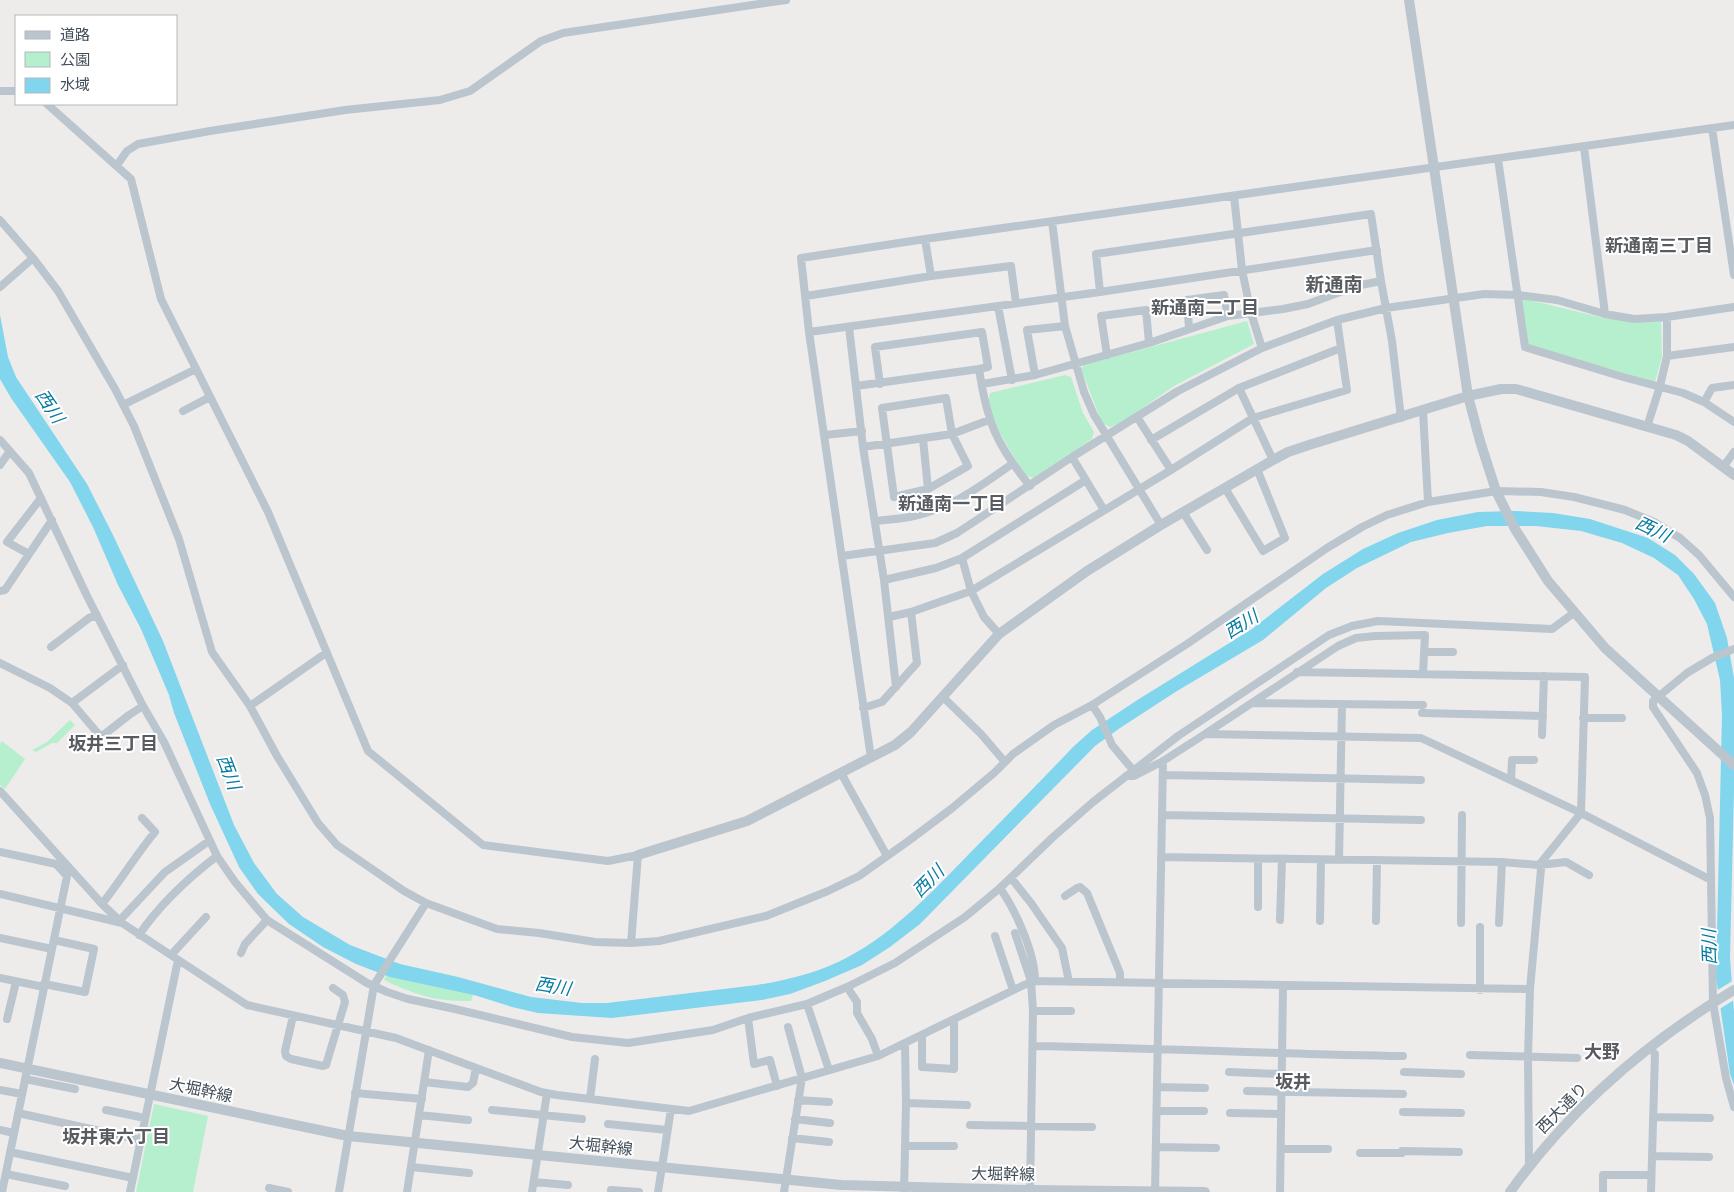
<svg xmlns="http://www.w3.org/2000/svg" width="1734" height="1192" font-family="'Work Sans','Noto Sans JP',sans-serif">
  <rect width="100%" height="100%" fill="#eeebeb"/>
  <!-- green -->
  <path fill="#b6efcd" d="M1521 298 1604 318 1661 321 1662 357 1655 382 1527 346Z
    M1247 321 1254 344 1174 386 1124 421 1110 427 1102 423 1081 369 1084 365Z
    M1065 375 1071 377 1083 413 1094 432 1092 439 1033 478 1025 475C1015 457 983 413 990 393Z
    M70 720 75 725 57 743H52L36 752 32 750 47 742Z
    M2 741 25 759 5 789 0 785V744Z
    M388 973 474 993 471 1001C437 1002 415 995 384 980Z
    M154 1104 208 1116 193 1192H136Z"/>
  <!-- water -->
  <path fill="#81d5ed" d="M0 315 8 357 16 377 87 484 112 533 163 641 234 825 254 863 277 894 303 917 350 945 400 964 458 977 531 997 582 1003H607L757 985C788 980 821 972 848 957 894 933 933 891 969 854 1004 818 1039 783 1073 747L1092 730 1139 699 1252 629 1323 574 1363 549 1398 533 1437 520 1478 512 1515 511 1553 513 1590 519 1648 538 1675 555 1694 574 1715 603 1727 638 1734 678V790L1730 958 1734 1012V1085L1730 1074 1716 977 1722 715 1720 680 1707 624 1694 599 1678 575 1654 558 1622 543 1581 531 1536 526H1487L1448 533 1411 542 1357 568 1326 588 1263 640 1177 691 1120 728 1095 746 920 924 890 947 862 965 825 981 790 994 762 1000 612 1018 538 1013 512 1007 474 995 390 977 356 964 323 947 289 924 258 894 239 867 210 804 174 713 169 695 141 629 118 585 93 527 70 482 11 398 0 379Z"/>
  <!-- pier -->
  <path fill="#eeebeb" d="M1734 980V1000L1718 1010 1716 991Z"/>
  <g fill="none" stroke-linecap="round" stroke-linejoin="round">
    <!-- minor -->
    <path stroke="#bbc5ce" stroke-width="8" d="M0 91H16
      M47 104 131 179 161 299 268 512 368 751 483 845 608 861 638 855 631 943
      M1712 128 1734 275
      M1584 147 1605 314
      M1498 159 1525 347 1623 377 1683 393 1704 402 1734 422
      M117 165 127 151 138 144 210 131 345 110 440 100 470 91 541 41 563 33 786 0
      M1234 196 1242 270 1251 313 1262 348
      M0 220 33 258 58 291 115 389 134 426 179 539 212 652 250 706 277 756 318 823 337 845 404 891 426 903 497 929 539 933 595 942 631 943 659 941 766 916 828 891 859 876 907 842 951 809 994 773 1013 754 1054 725 1092 705 1187 644 1327 548 1362 527 1387 515 1428 502 1496 491 1541 492 1574 497 1625 510 1654 522 1680 538 1699 555 1734 597
      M1052 221 1065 326 1084 392 1094 415 1161 525
      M925 239 931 276
      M0 287 33 258
      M1100 292 1096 254 1371 214 1381 281 1392 341 1401 418
      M806 296 931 276 1011 266 1016 303
      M998 306 1012 380
      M849 327 863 447 884 580 896 687
      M1189 328 1187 300 1224 295 1228 316
      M809 332 1100 292 1377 250
      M1107 355 1101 316 1146 310 1149 343
      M1667 356 1734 347
      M1035 375 1027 330 1065 326
      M880 384 875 347 982 332 988 367 979 369
      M982 384 1035 375 1149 343 1228 316 1283 309 1308 304 1356 286 1381 281
      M856 386 979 369C987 422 996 444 1030 486
      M1239 388 1273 460
      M946 398 952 434 968 466 928 489 894 497 882 408Z
      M1704 402 1712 388 1734 385
      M123 405 196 369
      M183 411 210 397
      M1423 411 1428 502
      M1137 417 1171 470
      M1647 427 1660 386 1667 356V317
      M825 435 862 431
      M923 439 928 489
      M0 440 29 473 87 596 143 706 164 742 217 856 235 882 267 920 367 983 387 992 408 999 455 1009 572 1037 628 1043 713 1030 748 1018 807 1004 847 987 895 963 965 917 1000 888 1052 838 1093 802 1178 736 1329 635 1352 626 1378 621 1552 629 1575 612
      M1151 440 1239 388 1341 348
      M863 447 952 434 989 420
      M1072 457 1104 510
      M0 465 10 451
      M1723 467 1734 452
      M1225 488 1263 551 1285 538 1257 469
      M1183 512 1207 550
      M875 521C886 520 898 519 909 517 949 510 981 486 1012 464
      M29 554 7 542 41 498
      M842 556 935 543 957 533 1072 457 1178 391 1262 348 1337 320 1386 308 1484 294 1518 295 1557 300 1605 314 1634 319 1667 317 1734 307
      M962 558 971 591 984 617 999 634
      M884 580 936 568 962 558 1086 480
      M0 591 5 590 52 520
      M889 617 911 612 971 591 1171 470 1253 418 1347 390 1337 320
      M51 647 89 618 97 615
      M1734 649 1712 658 1687 673 1653 701V707L1697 773 1705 795 1710 818 1713 1003 1726 1078 1734 1107
      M1424 652H1453
      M0 663 50 688 72 703 101 737 129 715 143 706
      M1297 672 1585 677 1581 813 1539 865
      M943 697 981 734 1005 762
      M72 703 123 665
      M1252 703 1423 705
      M1092 705 1100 717 1112 745 1133 770
      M250 706 326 653
      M863 708 882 702 917 663 911 612
      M1422 713 1543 716
      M1583 718H1622
      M1205 734 1338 646 1356 638 1375 636 1425 635 1423 674
      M1542 735 1544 676
      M871 758 809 332 801 258 925 239 1734 125
      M841 773 887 856
      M1163 775 1421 780
      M1126 776H1134L1163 761 1205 734 1421 738 1581 813 1711 880
      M1511 780 1512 760H1534
      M0 791 102 904 122 923 247 1005 396 1038 541 1092 557 1095 689 1111 878 1056 1024 985 1035 981 1530 989
      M1162 815 1421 820
      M0 852 56 864 67 876 2 1192
      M1161 857 1502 862 1539 865 1541 869 1530 989 1528 1056 1529 1165
      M1339 860 1342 704
      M1539 865 1566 862 1589 875
      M1011 878 1031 903 1062 948 1069 982
      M1000 888C1016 911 1035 953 1035 981
      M0 894 122 923
      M1065 896 1077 888 1080 887 1087 893 1120 973V982
      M102 904C121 880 136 855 155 832L142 818
      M1258 907V859
      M120 920 165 872 209 841
      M1280 920 1282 859
      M1320 921 1321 860
      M1376 921 1377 861
      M1461 923 1462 815
      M1499 923 1502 862
      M1015 933 1031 981 1033 1011 1030 1192
      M139 935C160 904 187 879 217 856
      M995 936 1013 990
      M0 938 52 949
      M241 953 245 944 267 920
      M171 955 206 917
      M0 978 44 987
      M44 984 85 992 94 949 54 940
      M847 987 857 1002V1013L872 1039 878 1056
      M1480 990V927
      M807 1004 829 1070
      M1033 1011H1071
      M293 1016 285 1051 286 1056 291 1059 323 1066 326 1065 345 1002 343 995 333 988
      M748 1018 754 1064 770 1060 777 1086
      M7 1019 16 982
      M922 1035V1067L954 1069V1020
      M1033 1046C1156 1048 1280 1054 1403 1056
      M1650 1048 1655 1054 1651 1192
      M1470 1055 1577 1058
      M1229 1072 1281 1074
      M1404 1072 1461 1074
      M25 1079 75 1089
      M424 1082 468 1087 473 1083 476 1068
      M1157 1087 1205 1088
      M0 1090 22 1094
      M1247 1091 1403 1094
      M355 1093 422 1099
      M590 1099 595 1059
      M798 1100 829 1102
      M906 1103 967 1105
      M106 1110 145 1118
      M492 1110 582 1119
      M1157 1111H1204
      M1403 1112 1461 1113
      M18 1113 141 1140
      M1230 1113 1281 1114
      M419 1115 468 1120
      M1653 1117 1710 1118
      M795 1119 830 1123
      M608 1124 667 1130
      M970 1125 1092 1127
      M0 1130 14 1133
      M792 1138 829 1142
      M906 1146H954
      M1156 1147 1216 1148
      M1281 1149H1328
      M1402 1151 1459 1152
      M10 1152 133 1178
      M1360 1153H1402
      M1652 1156 1709 1157
      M411 1167 469 1173
      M6 1174 65 1186
      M534 1182 568 1185
      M269 1188 288 1192
      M611 1190 639 1192
      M130 1192 178 960
      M339 1192 374 985 426 903
      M407 1192 429 1050
      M532 1192 547 1093
      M658 1192 671 1109
      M784 1192 802 1078 788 1027
      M904 1192 906 1103 905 1044
      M1155 1192 1163 761
      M1280 1192 1283 986
      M1603 1192V1175H1651"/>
    <!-- tertiary -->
    <path stroke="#bbc5ce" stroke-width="10" d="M1409 0 1468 396 1480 441 1496 491 1515 529 1548 581 1605 648 1734 765
      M638 855 747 821 895 745 911 732 999 634 1087 571 1161 525 1273 460 1288 452 1312 444 1468 396 1501 389H1516L1676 435 1688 441 1734 475
      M0 1063 348 1136 841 1185 1030 1190 1205 1192
      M1510 1192C1569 1110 1647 1042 1734 990"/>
  </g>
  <g text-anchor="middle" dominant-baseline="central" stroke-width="4" stroke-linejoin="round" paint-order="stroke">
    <!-- street labels -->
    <g font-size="16" fill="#434e59" stroke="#fff">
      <text transform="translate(201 1090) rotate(12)">大堀幹線</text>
      <text transform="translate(1562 1108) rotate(-45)">西大通り</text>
      <text transform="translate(601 1146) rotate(6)">大堀幹線</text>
      <text transform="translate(1003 1174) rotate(1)">大堀幹線</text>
    </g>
    <!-- neighbourhood labels -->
    <g font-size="18" font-weight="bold" fill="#585b60" stroke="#fff">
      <text x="1659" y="245">新通南三丁目</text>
      <text x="1205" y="307">新通南二丁目</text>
      <text x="952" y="503">新通南一丁目</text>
      <text x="113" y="743">坂井三丁目</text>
      <text x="1602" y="1051">大野</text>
      <text x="1293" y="1081">坂井</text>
      <text x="116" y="1136">坂井東六丁目</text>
    </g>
    <!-- water labels -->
    <g font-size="18" font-style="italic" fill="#087ca0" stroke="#fff">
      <text transform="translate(50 406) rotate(56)">西川</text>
      <text transform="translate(1653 529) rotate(25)">西川</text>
      <text transform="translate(1241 624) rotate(-32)">西川</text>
      <text transform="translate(229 772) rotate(69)">西川</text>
      <text transform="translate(928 881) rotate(-45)">西川</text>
      <text transform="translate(1709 947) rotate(-92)">西川</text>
      <text transform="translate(553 986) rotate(9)">西川</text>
    </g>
    <!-- quarter labels -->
    <g font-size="19" font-weight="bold" fill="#585b60" stroke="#fff">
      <text x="1334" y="284">新通南</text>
    </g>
  </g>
  <!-- legend -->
  <rect x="15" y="15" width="162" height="90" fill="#ffffff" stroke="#b4b8bd"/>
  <rect x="25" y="31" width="25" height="8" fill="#bbc5ce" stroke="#b4b8bd"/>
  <text x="60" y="40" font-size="15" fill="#434e59">道路</text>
  <rect x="25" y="52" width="25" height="15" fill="#b6efcd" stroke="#b4b8bd"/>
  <text x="60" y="65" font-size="15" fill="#434e59">公園</text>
  <rect x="25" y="78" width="25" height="15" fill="#81d5ed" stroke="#b4b8bd"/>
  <text x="60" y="90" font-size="15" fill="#434e59">水域</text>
</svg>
